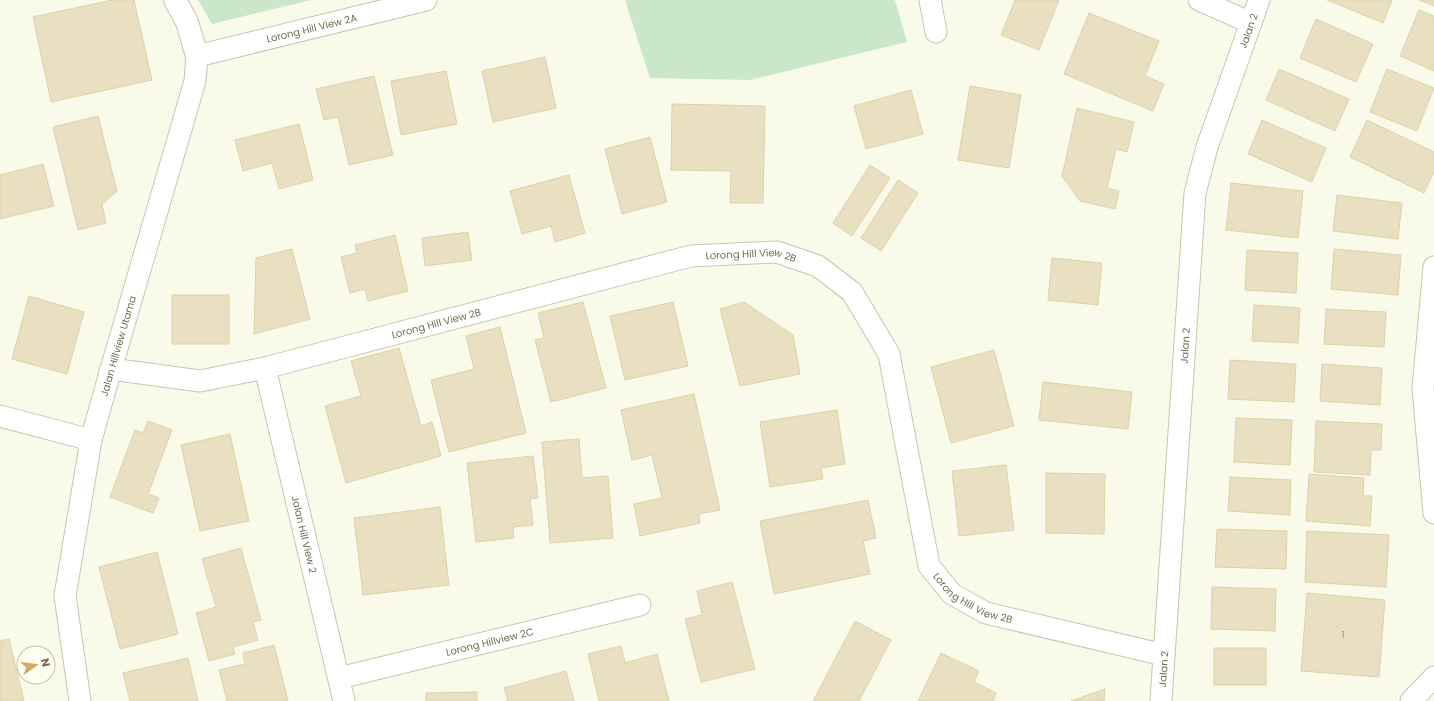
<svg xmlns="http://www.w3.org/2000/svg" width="1434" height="701" font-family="Poppins,sans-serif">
  <rect width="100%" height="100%" fill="#fafaeb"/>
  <!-- green -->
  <path fill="#cae7ca" d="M198 0H311L212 24Z
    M625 0H895L907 42 750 80 650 78Z"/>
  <!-- building -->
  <path fill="#e8e0c1" stroke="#ddd2a8" d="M112 0H134L152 80 51 102 33 17Z
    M1015 0H1059L1039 50 1001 35Z
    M1327 0H1392L1383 23Z
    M1419 0H1434V6Z
    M1419 10 1434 16V71L1400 56Z
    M1089 13 1159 41 1145 76 1164 84 1153 111 1064 74Z
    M1316 19 1373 44 1356 82 1300 58Z
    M545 57 556 108 493 122 482 71Z
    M1279 69 1349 99 1335 131 1266 100Z
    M1387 69 1434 88 1417 131 1370 112Z
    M446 71 457 124 401 135 391 81Z
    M374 76 393 155 349 165 338 117 324 120 316 89Z
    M970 86 1021 95 1009 168 958 160Z
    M911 90 923 134 866 149 854 106Z
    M672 104 765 106 763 203H730L731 171 671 170Z
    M1077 108 1134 122 1127 152 1116 149 1107 188 1119 191 1115 209 1080 201 1062 176Z
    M98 116 117 191 102 204 106 223 78 230 53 127Z
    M1262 120 1326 148 1312 182 1248 154Z
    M1367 120 1434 152V172L1424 193 1350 157Z
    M299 124 313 180 279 189 272 163 243 171 235 140Z
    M650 137 667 202 622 214 605 149Z
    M43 164 54 206 0 219V175Z
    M870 165 890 178 852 236 833 223Z
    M569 175 585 233 555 242 551 226 522 234 510 191Z
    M898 180 918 193 881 251 861 238Z
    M1231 183 1303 191 1298 238 1226 230Z
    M1337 195 1402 203 1398 239 1333 231Z
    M468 232 472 260 425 266 422 238Z
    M395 235 408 291 368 301 365 289 350 293 341 257 357 253 355 245Z
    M292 249 310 319 254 334 256 258Z
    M1334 249 1401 255 1398 295 1331 289Z
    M1247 250 1298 253 1296 293 1245 290Z
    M1052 258 1102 263 1098 305 1048 300Z
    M172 295H229V344H172Z
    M29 296 84 312 67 374 12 359Z
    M583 302 606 388 551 402 535 340 544 338 538 313Z
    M673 302 688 366 625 380 610 316Z
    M744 302 793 335 800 374 740 386 720 309Z
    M1254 305 1300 308 1298 343 1252 341Z
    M1326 309 1386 312 1384 347 1324 344Z
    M500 327 526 433 449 452 431 380 474 369 466 336Z
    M399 348 421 426 432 422 441 456 346 483 325 406 361 396 351 361Z
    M994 350 1014 426 951 443 931 367Z
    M1230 360 1296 364 1294 402 1228 399Z
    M1322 364 1382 368 1380 405 1320 401Z
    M1043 382 1132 392 1128 429 1039 420Z
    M694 394 720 510 699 514 700 523 640 536 634 504 662 498 652 455 632 460 621 410Z
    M837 410 845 464 821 468 823 479 770 487 760 422Z
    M1236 418 1292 420 1290 465 1234 462Z
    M148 421 172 430 148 494 159 498 153 513 110 497 135 430 143 433Z
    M1316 421 1382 424 1381 450H1371L1370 475 1314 472Z
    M230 434 249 521 200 531 181 445Z
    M579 439 582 478 608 476 613 538 550 543 542 442Z
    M533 456 538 498 530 499 533 525 513 527 514 538 476 542 467 463Z
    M1006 465 1014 530 959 536 952 471Z
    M1046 473 1105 474 1104 534 1046 533Z
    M1309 474 1364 478 1363 496H1372L1370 526 1306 521Z
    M1230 477 1291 480 1290 515 1228 511Z
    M868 500 876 538 863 541 870 574 774 594 760 521Z
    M440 507 449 585 363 595 354 518Z
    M1217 529 1287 531 1286 569 1215 567Z
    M1307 531 1389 535 1386 587 1305 582Z
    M241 548 261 620 253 622 258 640 233 647 235 654 209 661 196 613 216 607 202 559Z
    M157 552 178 634 120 649 99 567Z
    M732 582 755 669 701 682 685 619 702 615 697 591Z
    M1212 587 1276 589 1275 631 1211 629Z
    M1307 593 1385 600 1379 677 1301 671Z
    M855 621 891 640 859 701H813Z
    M9 639 24 701H0V641Z
    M274 645 288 701H227L219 670 245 664 243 653Z
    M621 646 625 663 657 654 669 701H599L588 654Z
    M1214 648H1266V685H1214Z
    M941 653 979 671 974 682 996 693 993 701H918Z
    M188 658 198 701H130L123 673Z
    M566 671 574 701H508L504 688Z
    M1105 689 1104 701H1071Z
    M477 692V701H426V693Z"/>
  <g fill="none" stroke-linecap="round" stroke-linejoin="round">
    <!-- street casing -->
    <g stroke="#c9c5af" stroke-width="23">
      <g id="street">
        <path d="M930 0 936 32"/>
        <path d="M1199 0 1251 23"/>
        <path d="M1434 267 1423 388 1434 513"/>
        <path id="s1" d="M265 368 344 701"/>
        <path id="s2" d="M111 369 200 381 265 368 691 256 777 252 818 266 852 292 889 354 929 566 952 594 986 613 1164 655"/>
        <path d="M0 416 91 440"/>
        <path id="s3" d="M339 678 640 605"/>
        <path id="s4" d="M80 701 65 596 91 440 111 369 195 81 197 56 426 0"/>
        <path id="s5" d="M1161 701 1195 193 1207 147 1259 0"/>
        <path d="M1411 701 1434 677"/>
      </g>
    </g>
    <!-- secondary casing -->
    <g stroke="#ccc7ae" stroke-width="24">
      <path id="secondary" d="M175 0 187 22 197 56"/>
    </g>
    <!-- street -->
    <use href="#street" stroke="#fff" stroke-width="21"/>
    <!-- secondary -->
    <use href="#secondary" stroke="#fff" stroke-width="22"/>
  </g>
  <g text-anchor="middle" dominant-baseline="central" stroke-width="4" stroke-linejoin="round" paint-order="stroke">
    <!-- number labels -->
    <g font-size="8" fill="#90886d">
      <text x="1343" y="635">1</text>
    </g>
    <!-- street labels -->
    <g font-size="10" fill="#736b51" stroke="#fdfdf1">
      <text stroke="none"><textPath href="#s4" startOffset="781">Lorong Hill View 2A</textPath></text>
      <text stroke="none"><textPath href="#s5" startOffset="680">Jalan 2</textPath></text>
      <text stroke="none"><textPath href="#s2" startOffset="657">Lorong Hill View 2B</textPath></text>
      <text stroke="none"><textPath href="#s2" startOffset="333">Lorong Hill View 2B</textPath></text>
      <text stroke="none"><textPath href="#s5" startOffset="356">Jalan 2</textPath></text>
      <text stroke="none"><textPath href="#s4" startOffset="362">Jalan Hillview Utama</textPath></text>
      <text stroke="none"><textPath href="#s1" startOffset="171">Jalan Hill View 2</textPath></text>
      <text stroke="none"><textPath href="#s2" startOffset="1113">Lorong Hill View 2B</textPath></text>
      <text stroke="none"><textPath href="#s3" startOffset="155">Lorong Hillview 2C</textPath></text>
      <text stroke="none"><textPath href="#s5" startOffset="32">Jalan 2</textPath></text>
    </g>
  </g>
  <!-- north arrow -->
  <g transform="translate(36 665) rotate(76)"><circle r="19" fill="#fdfdf1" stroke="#c6c3b1"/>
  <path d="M0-3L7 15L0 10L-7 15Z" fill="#d5aa5f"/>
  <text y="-6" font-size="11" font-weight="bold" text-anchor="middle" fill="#736b51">N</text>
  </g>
</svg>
